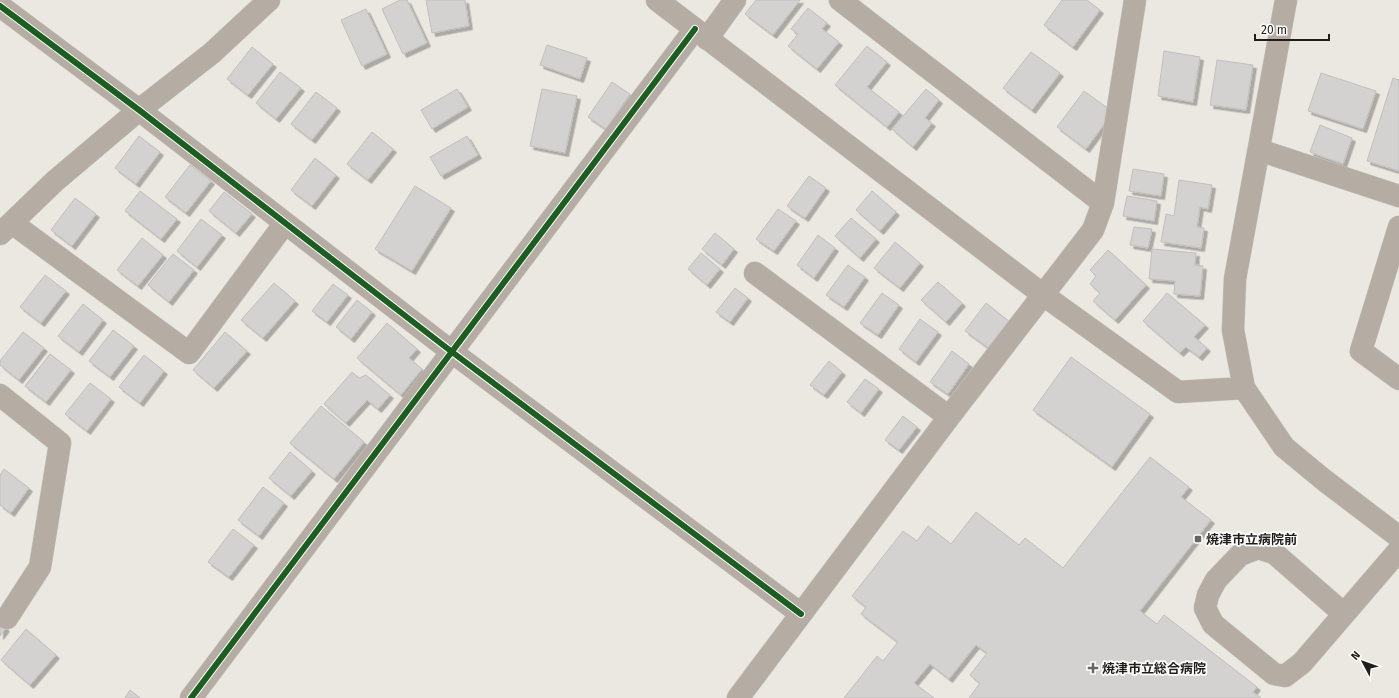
<svg xmlns="http://www.w3.org/2000/svg" width="1399" height="698" font-family="'Fira Sans','Noto Sans JP',sans-serif">
  <defs>
    <filter id="shadow"><feDropShadow dx="3.5" dy="3.5" stdDeviation="0" flood-color="#0004"/></filter>
  </defs>
  <rect width="100%" height="100%" fill="#ebe7e1"/>
  <!-- building -->
  <path fill="#d4d1d1" stroke="#c1bfbe" filter="url(#shadow)" d="M400 0H407L427 43 403 54 382 9Z
    M426 0H465L469 26 432 33Z
    M756 0H800L773 35 745 14Z
    M1062 0H1087L1100 10 1073 47 1044 25Z
    M808 8 827 23 822 29 839 42 817 69 788 46 798 34 791 29Z
    M366 9 387 54 362 66 341 20Z
    M547 45 587 58 580 79 540 65Z
    M867 46 887 62 867 87 899 112 887 127 835 85Z
    M252 47 273 64 248 95 227 79Z
    M1164 51 1200 57 1193 102 1158 96Z
    M1031 52 1060 73 1032 110 1003 88Z
    M1217 60 1253 65 1246 110 1210 105Z
    M280 72 301 88 276 119 256 103Z
    M1321 73 1376 91 1363 129 1308 111Z
    M1393 78 1399 80V171L1367 161Z
    M612 82 630 94 606 129 588 117Z
    M457 89 468 107 432 129 421 110Z
    M542 89 577 96 565 153 530 146Z
    M926 89 939 100 925 118 932 123 913 147 892 129Z
    M1084 91 1113 112 1086 149 1057 127Z
    M316 92 337 108 312 140 291 124Z
    M1320 125 1352 138 1343 164 1310 152Z
    M372 132 393 149 368 180 347 164Z
    M139 136 160 152 136 184 115 168Z
    M467 136 478 155 441 176 430 157Z
    M315 158 336 175 312 206 291 190Z
    M190 165 211 181 186 213 165 197Z
    M1133 169 1164 174 1161 196 1129 191Z
    M809 176 826 188 805 218 787 206Z
    M1179 180 1212 185 1208 209 1200 207 1197 227 1204 228 1201 248 1161 242 1166 214 1174 216Z
    M415 186 451 208 412 271 375 249Z
    M140 191 177 219 161 239 125 211Z
    M872 191 896 212 880 231 856 210Z
    M224 192 252 214 236 233 209 211Z
    M1127 196 1157 201 1154 221 1123 216Z
    M75 198 96 214 72 246 51 230Z
    M778 209 796 221 774 251 756 239Z
    M851 218 876 239 860 258 835 236Z
    M201 219 222 235 197 267 177 251Z
    M1134 227 1152 229 1148 248 1130 245Z
    M715 233 734 249 722 265 702 249Z
    M818 235 835 248 814 278 797 265Z
    M142 238 163 255 138 286 117 270Z
    M895 242 920 263 900 288 874 268Z
    M1152 249 1196 253 1195 265 1203 266 1200 296 1174 294 1175 281 1149 279Z
    M1108 250 1146 285 1115 320 1093 301 1100 293 1090 284 1096 276 1090 270Z
    M701 253 720 269 707 285 688 269Z
    M173 254 194 270 169 302 148 285Z
    M848 265 865 277 844 307 826 295Z
    M45 275 66 291 41 323 20 307Z
    M938 282 962 303 946 322 921 300Z
    M274 283 295 301 263 338 241 320Z
    M333 284 348 295 327 322 312 311Z
    M735 288 748 298 730 322 716 312Z
    M882 293 899 305 878 335 860 323Z
    M1167 293 1205 325 1194 337 1207 348 1199 357 1186 347 1180 353 1143 321Z
    M357 300 372 312 351 339 336 327Z
    M986 303 1010 322 990 349 965 331Z
    M83 304 103 320 79 352 58 336Z
    M920 319 938 332 916 362 899 349Z
    M387 323 417 349 409 358 422 369 401 395 357 358Z
    M113 330 134 346 110 377 89 361Z
    M23 332 44 348 19 380 0 365V361Z
    M225 332 247 351 214 388 193 370Z
    M952 351 969 364 948 394 930 382Z
    M50 354 71 370 46 402 25 386Z
    M144 355 164 371 140 403 119 387Z
    M1071 357 1150 414 1112 467 1033 410Z
    M829 361 842 372 824 395 810 385Z
    M352 372 359 378 366 375 390 395 378 409 367 400 346 423 324 404Z
    M865 379 879 389 861 413 847 402Z
    M90 383 111 399 87 431 65 414Z
    M321 406 364 442 334 479 290 443Z
    M903 416 917 427 899 450 885 440Z
    M290 452 312 471 291 496 269 478Z
    M1150 457 1189 487 1181 497 1211 520 1140 611 1157 624 1164 615 1257 687 1253 692 1261 698H969L980 683 970 675 987 653 976 645 949 679 930 664 914 683 934 698H844L877 656 883 661 898 642 861 614 866 607 852 596 903 531 917 541 928 526 951 544 976 512 1019 545 1025 538 1063 568Z
    M4 469 29 488 11 513 0 505V475Z
    M263 487 284 503 259 536 238 520Z
    M233 529 254 545 229 577 208 562Z
    M0 623 6 628 0 636Z
    M26 629 56 655 30 685 1 660Z
    M130 690 140 698H125Z"/>
  <g fill="none" stroke-linecap="round" stroke-linejoin="round">
    <!-- minor casing -->
    <g stroke="#c6c3be" stroke-width="23">
      <path id="minor" d="M657 0 1042 294 1178 392 1244 388
        M840 0 1103 203
        M1286 0 1235 279 1233 330 1244 388 1284 447 1324 480 1399 537
        M0 6 139 110 452 352 801 614
        M707 39 735 0
        M1259 150 1399 196
        M12 223 189 353 285 223
        M1399 227 1361 351 1399 379
        M0 234 55 181 139 110 212 53 269 0
        M755 273 949 417
        M0 395 60 443 40 567 7 618
        M1344 614 1274 553 1258 548 1240 555 1216 580 1208 595 1205 608 1213 624 1274 674 1285 676 1302 663 1399 550
        M191 698 695 29
        M738 698 949 417 1093 230 1103 203 1135 0"/>
    </g>
    <!-- minor -->
    <use href="#minor" stroke="#b5aca4" stroke-width="22"/>
    <!-- cycleway casing -->
    <g stroke="#fff" stroke-width="8">
      <path id="cycleway" d="M0 6 139 110 452 352 801 614
        M191 698 695 29"/>
    </g>
    <!-- cycleway -->
    <use href="#cycleway" stroke="#1b5e20" stroke-width="6"/>
  </g>
  <!-- markers -->
  <g fill="#686460" stroke="#fff" stroke-width="1.5">
    <rect x="1194" y="535" width="8" height="8" rx="2"/>
    <path d="M1091 662h4v4h4v4h-4v4h-4v-4h-4v-4h4z"/>
  </g>
  <g text-anchor="middle" dominant-baseline="central" stroke-width="3.5" stroke-linejoin="round" paint-order="stroke">
    <!-- poi labels -->
    <g font-size="13" font-weight="bold" fill="#211e1a" stroke="#fff" text-anchor="start">
      <text x="1206" y="539">焼津市立病院前</text>
      <text x="1102" y="668">焼津市立総合病院</text>
    </g>
  </g>
  <!-- north arrow -->
  <g transform="translate(1363 662) rotate(311)" stroke="#ffffff" stroke-width="3" paint-order="stroke">
  <path d="M0-3L7 15L0 10L-7 15Z" fill="#211e1a"/>
  <text y="-6" font-size="11" font-weight="bold" text-anchor="middle" fill="#211e1a">N</text>
  </g>
  <!-- scale -->
  <path d="M1255 34v6h74v-6" fill="none" stroke="#211e1a" stroke-width="2"/>
  <text x="1261" y="34" font-size="12" fill="#211e1a" stroke="#ffffff" stroke-width="3" paint-order="stroke">20 m</text>
</svg>
